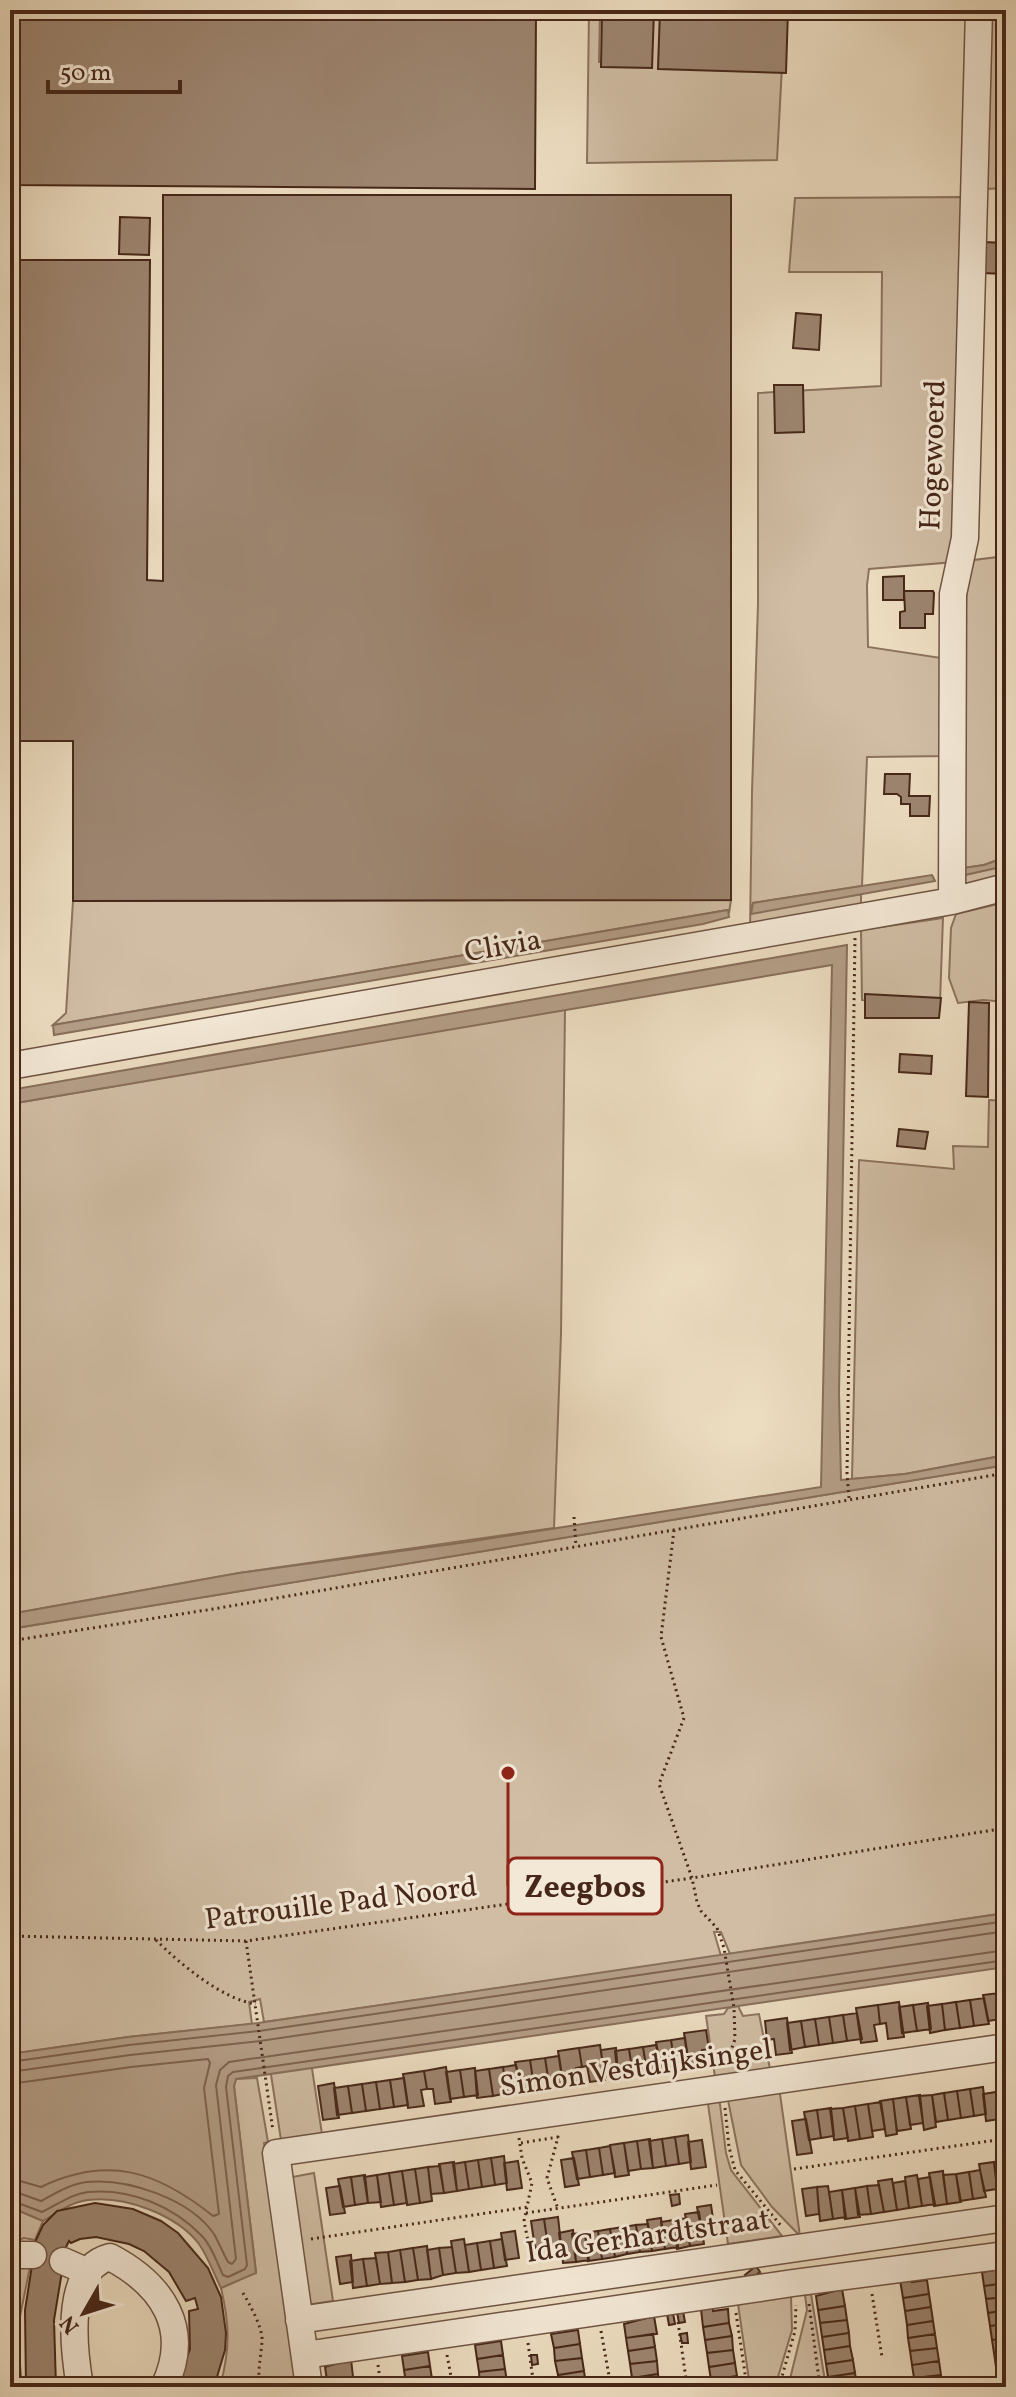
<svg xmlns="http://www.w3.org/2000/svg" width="1016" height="2397" font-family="Vollkorn,serif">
  <rect width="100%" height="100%" fill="#ecdcc0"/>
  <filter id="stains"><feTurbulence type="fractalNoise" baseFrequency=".0025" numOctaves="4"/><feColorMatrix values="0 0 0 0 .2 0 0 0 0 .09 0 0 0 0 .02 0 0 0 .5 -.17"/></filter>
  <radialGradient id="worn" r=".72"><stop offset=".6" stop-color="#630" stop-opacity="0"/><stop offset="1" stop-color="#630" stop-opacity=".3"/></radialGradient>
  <!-- green -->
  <path fill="#d0bda4" stroke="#8c725e" stroke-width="2" d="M589 10H600L599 62 645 64 647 10H785L777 160 587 163Z
    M989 10H1006V188L985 189Z
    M967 197 955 562 869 569 867 585 868 647 948 659V756L867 757 862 886 753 903 751 913 861 894V915L750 931 752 792 758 604V393L881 386 882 272H789L795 198Z
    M1006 556V857L984 865 964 868 965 875 1006 864V883L962 892 964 653 967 579 974 560Z
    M731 900 729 913 728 910 53 1025 66 1013 73 901Z
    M1006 902V1002L983 1000 958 1003 949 978 951 928 956 914Z
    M943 918 940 1002 862 1000 861 930Z
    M565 1009 561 1334 554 1528 239 1573 10 1614V1104Z
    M989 1100 1006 1101V1455L905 1474 852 1479 859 1160 954 1169 953 1146 988 1147Z
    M1006 1465V1913L730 1954 721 1932H714L721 1956 264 2022 260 1999 249 2002 252 2024 128 2037 10 2054V1629Z
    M738 2006 743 2016 759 2014 770 2069 715 2077 706 2016 724 2014 728 2008Z
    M311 2062 322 2134 281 2140 270 2068Z
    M257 2078 268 2142 264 2143 299 2387H220C230 2349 230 2326 221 2288L256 2272 234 2086 236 2079Z
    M779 2087 800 2236 772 2207 741 2165 727 2095Z
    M719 2096 726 2153 731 2170 782 2236 728 2244 707 2097Z
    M314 2173 333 2301 306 2305 287 2178Z
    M10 2207 43 2221 35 2240 24 2238 10 2243Z
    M10 2267H30L17 2331 22 2387H10Z
    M811 2294 826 2387H788L807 2310 805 2295Z
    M791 2296 792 2330 775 2387H750L738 2304Z"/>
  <!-- water -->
  <path fill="#b49e87" stroke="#886e5b" stroke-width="2" d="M1006 857V864L1001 867 965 875 963 868 984 865Z
    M932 875 935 881 751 914 753 903Z
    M728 910 729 917 703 924 54 1035 53 1025Z
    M847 945 839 1393 841 1480 905 1474 1006 1455V1465L10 1629V1614L239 1573 467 1542 821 1487 832 965 10 1104V1090Z
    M1006 1913V1967L236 2079 234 2086 256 2273 221 2288C214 2274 208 2257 199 2244 177 2215 124 2195 88 2200 71 2202 57 2213 43 2221L10 2207V2054L128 2037 258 2023Z"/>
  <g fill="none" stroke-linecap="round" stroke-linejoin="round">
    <!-- shore -->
    <path stroke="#7e6250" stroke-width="2" d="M10 2062 129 2045 259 2031 1006 1921
      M10 2072 130 2055 260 2041 1006 1931
      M10 2084 131 2067 208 2059 210 2063 204 2088 219 2214 213 2216C157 2171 108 2155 41 2187L10 2178
      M10 2190 41 2201C56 2193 70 2184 87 2182 128 2178 190 2199 214 2234 219 2243 223 2253 228 2262L232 2264 236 2259 216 2085 220 2070 229 2062 1006 1950
      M10 2200 42 2212C57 2205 71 2194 88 2192 130 2188 173 2206 202 2236 212 2246 217 2263 223 2275L228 2277 245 2269 247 2265 226 2087 228 2076 233 2072 1006 1960"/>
  </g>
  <!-- building -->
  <path fill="#9d8570" stroke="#472719" stroke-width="2" d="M10 10H536L535 189 10 185Z
    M602 10H654L652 68 601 67Z
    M660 10H788L786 73 658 69Z
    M163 195H731V900L73 901V741H10V260H150L147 580 163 581Z
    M120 217 150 218 149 255 119 254Z
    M983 242 1006 243V274L982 273Z
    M796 313 821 315 819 350 793 348Z
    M774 385H803L804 432 775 433Z
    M1006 496V526H997L996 506Z
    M904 576V600H883V577Z
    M904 591H933L934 593 933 614H925V628H900V612L905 611Z
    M885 774H910L909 796H930L929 816H910V804H901V797L897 794H884Z
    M865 994 941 998 939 1018H865Z
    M969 1002 989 1003 988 1097 966 1096Z
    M900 1054 932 1056 931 1074 899 1072Z
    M899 1129 928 1132 925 1149 897 1146Z
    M1006 1987V2022L1002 2023 996 1988Z
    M998 1993 1002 2019 988 2021 983 1995Z
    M984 1998 989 2024 974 2026 970 2000Z
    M970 2000 974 2026 960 2028 956 2002Z
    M899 2002 904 2037 888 2039 886 2023 880 2024 878 2005Z
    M956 2002 960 2028 945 2030 942 2004Z
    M928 2003 931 2029 917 2031 913 2005Z
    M942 2004 945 2030 930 2033 927 2006Z
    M878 2005 880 2024 874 2025 877 2041 861 2043 856 2008Z
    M913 2005 917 2031 902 2033 899 2007Z
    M857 2013 862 2039 847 2041 843 2015Z
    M843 2015 847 2041 833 2043 829 2017Z
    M829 2017 833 2043 819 2045 815 2019Z
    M787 2018 792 2053 776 2055 774 2039 767 2040 765 2021Z
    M815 2019 819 2045 805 2047 801 2021Z
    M801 2021 805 2047 790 2050 787 2023Z
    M706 2030 709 2049 702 2050 705 2066 689 2068 684 2033Z
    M685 2038 689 2064 675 2066 671 2040Z
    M671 2040 675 2066 661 2068 656 2042Z
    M600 2045 605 2080 590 2082 587 2066 582 2067 579 2048Z
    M656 2045 662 2071 647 2073 643 2047Z
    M643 2047 647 2073 633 2075 629 2049Z
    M579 2048 582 2067 576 2068 578 2084 563 2086 558 2051Z
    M616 2048 618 2074 604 2077 601 2050Z
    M629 2049 633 2075 618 2078 615 2051Z
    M559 2056 563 2082 549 2084 545 2058Z
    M545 2058 549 2084 534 2086 530 2060Z
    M530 2060 534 2086 521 2088 515 2062Z
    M516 2065 522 2091 507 2093 503 2067Z
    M446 2067 451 2102 435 2104 433 2089H427L424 2071Z
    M503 2067 507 2093 493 2096 489 2069Z
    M475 2068 478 2095 464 2097 460 2070Z
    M489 2069 493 2096 477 2098 475 2071Z
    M460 2070 464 2097 450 2099 446 2072Z
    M424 2071 427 2089 421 2090 424 2106 408 2108 403 2074Z
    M404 2078 408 2105 394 2107 390 2080Z
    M390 2080 394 2107 380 2109 376 2082Z
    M376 2082 380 2109 366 2111 362 2084Z
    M334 2083 339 2118 323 2120 318 2086Z
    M362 2084 366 2111 352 2113 348 2086Z
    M348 2086 352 2113 337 2115 334 2088Z
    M983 2087 986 2114 974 2116 970 2089Z
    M970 2089 974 2116 961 2118 957 2091Z
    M957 2091 961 2118 948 2120 944 2093Z
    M996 2092 1000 2119 986 2121 983 2094Z
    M944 2093 948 2120 936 2122 932 2095Z
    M920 2095 923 2123 910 2125 906 2097Z
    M932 2095 936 2127 924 2130 919 2096Z
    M906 2097 911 2129 897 2131 893 2099Z
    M893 2099 897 2134 886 2136 880 2101Z
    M881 2102 885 2129 872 2131 868 2104Z
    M868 2104 873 2137 860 2139 855 2106Z
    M855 2106 860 2139 848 2141 843 2108Z
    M831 2108 834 2136 821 2138 817 2110Z
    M843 2108 848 2138 834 2140 830 2109Z
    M817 2110 821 2138 809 2140 804 2112Z
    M806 2119 812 2153 797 2155 792 2121Z
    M688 2135 691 2162 679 2164 675 2137Z
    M675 2137 679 2164 666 2166 662 2139Z
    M650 2139 653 2168 641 2169 637 2141Z
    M662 2139 666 2166 653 2168 649 2141Z
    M702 2140 706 2167 691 2169 688 2142Z
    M637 2141 641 2169 628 2171 624 2143Z
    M624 2143 629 2175 615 2177 610 2145Z
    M610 2146 615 2173 603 2175 599 2148Z
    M599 2148 603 2175 590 2177 586 2150Z
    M586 2150 590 2177 577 2179 572 2152Z
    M504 2156 507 2183 495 2185 491 2158Z
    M491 2158 495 2185 482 2187 478 2160Z
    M574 2158 579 2185 565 2187 561 2160Z
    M478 2160 482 2187 469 2189 465 2162Z
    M518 2161 522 2188 507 2190 504 2163Z
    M454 2162 457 2191 444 2193 439 2164Z
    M465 2162 469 2189 457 2191 453 2164Z
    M994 2162 997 2189 984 2191 979 2164Z
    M440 2166 444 2193 431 2194 428 2167Z
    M428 2167 432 2201 420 2203 415 2169Z
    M415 2169 420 2203 407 2205 402 2171Z
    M980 2170 986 2197 973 2199 969 2172Z
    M402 2171 407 2203 394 2205 389 2173Z
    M943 2171 947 2204 934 2206 929 2173Z
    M969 2172 973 2199 960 2201 956 2174Z
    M389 2173 394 2205 381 2207 377 2175Z
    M956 2174 961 2202 947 2204 943 2175Z
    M365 2175 368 2203 355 2205 351 2177Z
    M377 2175 381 2202 368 2203 364 2177Z
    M917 2175 922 2206 909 2208 905 2177Z
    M351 2177 355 2205 343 2207 338 2179Z
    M930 2177 935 2204 922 2206 918 2179Z
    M892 2179 897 2210 884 2212 878 2181Z
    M905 2181 909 2208 897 2210 893 2183Z
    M879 2185 884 2212 871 2214 867 2186Z
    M340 2186 345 2213 330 2215 326 2188Z
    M828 2186 833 2219 820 2221 817 2187Z
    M867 2186 871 2214 858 2215 855 2188Z
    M817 2187 819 2214 806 2216 802 2189Z
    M855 2188 860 2217 845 2219 842 2190Z
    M842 2190 846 2217 833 2219 829 2192Z
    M679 2194 680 2204 672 2206 670 2195Z
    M95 2203 133 2209 161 2221 178 2233 208 2268 221 2297 226 2333 225 2350 214 2387H176L190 2349 189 2311 198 2309 195 2298 186 2301 169 2272 144 2251 129 2244 96 2237 80 2239 71 2243 69 2241 66 2247 54 2320 56 2387H26L25 2310 36 2240 43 2225 57 2211Z
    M711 2205 715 2232 702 2234 697 2207Z
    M699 2212 704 2244 690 2246 685 2214Z
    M558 2217 561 2244 548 2246 544 2219Z
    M661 2218 665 2249 652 2251 647 2220Z
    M687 2218 690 2246 677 2249 674 2220Z
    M544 2219 548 2246 535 2248 531 2221Z
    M674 2220 678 2247 665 2249 661 2222Z
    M648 2224 652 2251 640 2252 636 2225Z
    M636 2225 640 2252 627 2254 623 2227Z
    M623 2227 627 2254 615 2257 610 2229Z
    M610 2229 615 2257 602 2259 598 2231Z
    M573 2230 576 2262 563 2263 559 2233Z
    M515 2231 519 2258 505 2260 501 2233Z
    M598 2231 602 2259 588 2261 585 2233Z
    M585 2233 589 2260 576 2262 572 2234Z
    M464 2239 469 2272 456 2273 451 2241Z
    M502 2239 507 2266 494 2268 490 2241Z
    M490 2241 494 2268 481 2270 477 2243Z
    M477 2243 481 2270 469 2272 465 2245Z
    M427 2246 431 2279 418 2280 413 2248Z
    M452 2247 456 2273 443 2275 439 2248Z
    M413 2248 418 2280 405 2282 400 2250Z
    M439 2248 443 2275 431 2279 427 2250Z
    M400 2250 405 2282 392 2283 388 2252Z
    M388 2252 392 2283 380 2284 375 2253Z
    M351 2255 353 2282 340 2284 336 2257Z
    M376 2258 380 2284 367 2286 363 2259Z
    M363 2259 367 2286 353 2288 350 2261Z
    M756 2266 760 2272 749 2280 745 2275Z
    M1006 2268V2283L984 2286 982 2272Z
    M912 2279V2282L927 2280 929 2294 903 2298 900 2280Z
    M1006 2283V2297L986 2299 984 2286Z
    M842 2289 845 2306 818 2310 816 2296Z
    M929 2294 931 2307 905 2311 903 2298Z
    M1006 2297V2310L988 2313 986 2299Z
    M845 2306 847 2320 820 2323 818 2310Z
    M713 2307V2311L728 2309 729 2323 703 2327 701 2309Z
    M931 2307 933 2321 907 2325 905 2311Z
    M1006 2310V2324L990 2326 988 2313Z
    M683 2311 685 2322 679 2323 677 2312Z
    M673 2313 675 2324 669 2325 667 2314Z
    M654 2316 657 2334 626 2338 624 2324Z
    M847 2320 849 2333 822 2337 820 2323Z
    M933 2321 935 2334 908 2338 907 2325Z
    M729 2323 732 2336 705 2340 703 2327Z
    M1006 2324V2338L992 2340 990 2326Z
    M578 2330 580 2344 554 2348 551 2334Z
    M687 2333 688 2343H682L680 2334Z
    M849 2333 850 2346 824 2350 822 2337Z
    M653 2334 655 2347 628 2351 626 2338Z
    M935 2334 937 2348 910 2351 908 2338Z
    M732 2336 733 2350 707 2353 705 2340Z
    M1006 2338V2351L994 2353 992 2340Z
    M501 2341 503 2355 477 2359 475 2345Z
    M580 2344 582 2358 555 2361 554 2348Z
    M850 2346 853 2360 826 2364 824 2350Z
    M655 2347 657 2361 630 2364 628 2351Z
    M937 2348 939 2361 912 2365 910 2351Z
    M733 2350 735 2363 709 2367 707 2353Z
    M1006 2351V2365L996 2367 994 2353Z
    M428 2352 430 2366 404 2370 402 2356Z
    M503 2355 505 2369 479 2372 477 2359Z
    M531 2355H537L538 2364 532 2365Z
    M582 2358 584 2371 558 2375 555 2361Z
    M351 2359 353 2377 327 2381 325 2367Z
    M853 2360 855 2373 828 2377 826 2364Z
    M657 2361 658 2374 632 2378 630 2364Z
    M939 2361 941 2375 914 2378 912 2365Z
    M735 2363 737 2376 711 2380 709 2367Z
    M1006 2365V2379L998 2380 996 2367Z
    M430 2366 432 2379 406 2383 404 2370Z
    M505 2369 507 2382 480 2386 479 2372Z
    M584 2371 586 2385 559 2387 558 2375Z
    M855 2373 857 2387H830L828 2377Z
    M658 2374 660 2387H633L632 2378Z
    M941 2375 942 2387H916L914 2378Z
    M737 2376 739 2387H712L711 2380Z
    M353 2377 355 2387H328L327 2381Z
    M432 2379 433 2387H406V2383Z
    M1006 2379V2387H999L998 2380Z
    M507 2382V2387H481L480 2386Z"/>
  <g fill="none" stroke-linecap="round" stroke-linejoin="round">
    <!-- minor casing -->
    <g stroke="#705443" stroke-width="29">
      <path id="minor" d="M952 901 953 594 965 538 979 10
        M10 1066 952 901 1006 887
        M10 2255H33
        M63 2261 88 2272
        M299 2320 1006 2218
        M305 2355 793 2283 1006 2255
        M80 2387C74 2352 63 2269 110 2257 163 2285 192 2329 164 2387
        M309 2387 276 2153 1006 2047"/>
    </g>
    <!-- path -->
    <path stroke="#472719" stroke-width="3" stroke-dasharray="2 4" stroke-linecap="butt" d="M849 1498 847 1474 855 938
      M574 1517 576 1547
      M674 1530 661 1637 684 1718 659 1784 692 1878 697 1902 701 1911 717 1928 724 1948 734 2008 735 2039 726 2065
      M10 1641 213 1609 1006 1473
      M10 1936 246 1941 692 1878 1006 1828
      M156 1940C179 1963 223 2000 256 2004
      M246 1941 273 2131
      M996 2073 1006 2072
      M725 2108 729 2147 735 2170 782 2227
      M519 2138 522 2158 532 2183 524 2221 533 2266
      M521 2143 558 2137 547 2178 558 2209
      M1003 2143 1006 2142
      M794 2169 1004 2139
      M526 2213 717 2185
      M311 2239 528 2207
      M243 2293C250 2305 263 2328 262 2341 261 2357 257 2371 260 2387
      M872 2294 882 2357
      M809 2304 820 2387
      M736 2313 747 2387
      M678 2322 687 2386
      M601 2331 611 2387
      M528 2343 534 2387
      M447 2355 453 2387
      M378 2365 381 2387
      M886 2382V2387
      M779 2387 795 2331 796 2305"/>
    <!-- minor -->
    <use href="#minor" stroke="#f3e8d6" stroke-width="26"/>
  </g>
  <g text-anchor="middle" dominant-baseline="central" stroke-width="6" stroke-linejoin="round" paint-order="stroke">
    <!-- street labels -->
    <g font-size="30" fill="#472719" stroke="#f3e8d6">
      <text transform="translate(934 455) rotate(-88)">Hogewoerd</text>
      <text transform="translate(503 947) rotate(-10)">Clivia</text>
      <text transform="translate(341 1904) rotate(-7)">Patrouille Pad Noord</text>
      <text transform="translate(636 2069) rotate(-8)">Simon Vestdijksingel</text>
      <text transform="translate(648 2237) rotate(-8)">Ida Gerhardtstraat</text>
    </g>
  </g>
  <!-- callouts -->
  <path fill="none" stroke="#8f2418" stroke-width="3" d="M508 1773L508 1886"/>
  <circle fill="#8f2418" stroke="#f3e8d6" stroke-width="3" cx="508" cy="1773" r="8"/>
  <rect fill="#f3e8d6" stroke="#8f2418" stroke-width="3" x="508" y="1858" width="154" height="56" rx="8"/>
  <g font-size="32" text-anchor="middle" font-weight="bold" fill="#472719">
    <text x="585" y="1897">Zeegbos</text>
  </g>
  <!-- margin -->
  <rect width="1016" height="2397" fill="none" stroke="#ecdcc0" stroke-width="40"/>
  <rect x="12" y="12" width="992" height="2373" fill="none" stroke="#472719" stroke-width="4"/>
  <rect x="20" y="20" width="976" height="2357" fill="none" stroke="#472719" stroke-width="2"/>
  <!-- north arrow -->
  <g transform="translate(84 2313) rotate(231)" stroke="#f3e8d6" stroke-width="6" paint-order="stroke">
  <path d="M0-6L14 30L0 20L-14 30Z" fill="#472719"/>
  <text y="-12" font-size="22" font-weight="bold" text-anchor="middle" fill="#472719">N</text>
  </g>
  <!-- scale -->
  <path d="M48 80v12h132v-12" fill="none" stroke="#472719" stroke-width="4"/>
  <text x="60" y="80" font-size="24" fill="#472719" stroke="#f3e8d6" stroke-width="6" paint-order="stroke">50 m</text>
  <rect width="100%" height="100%" filter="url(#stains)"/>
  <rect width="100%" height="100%" fill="url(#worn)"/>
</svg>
